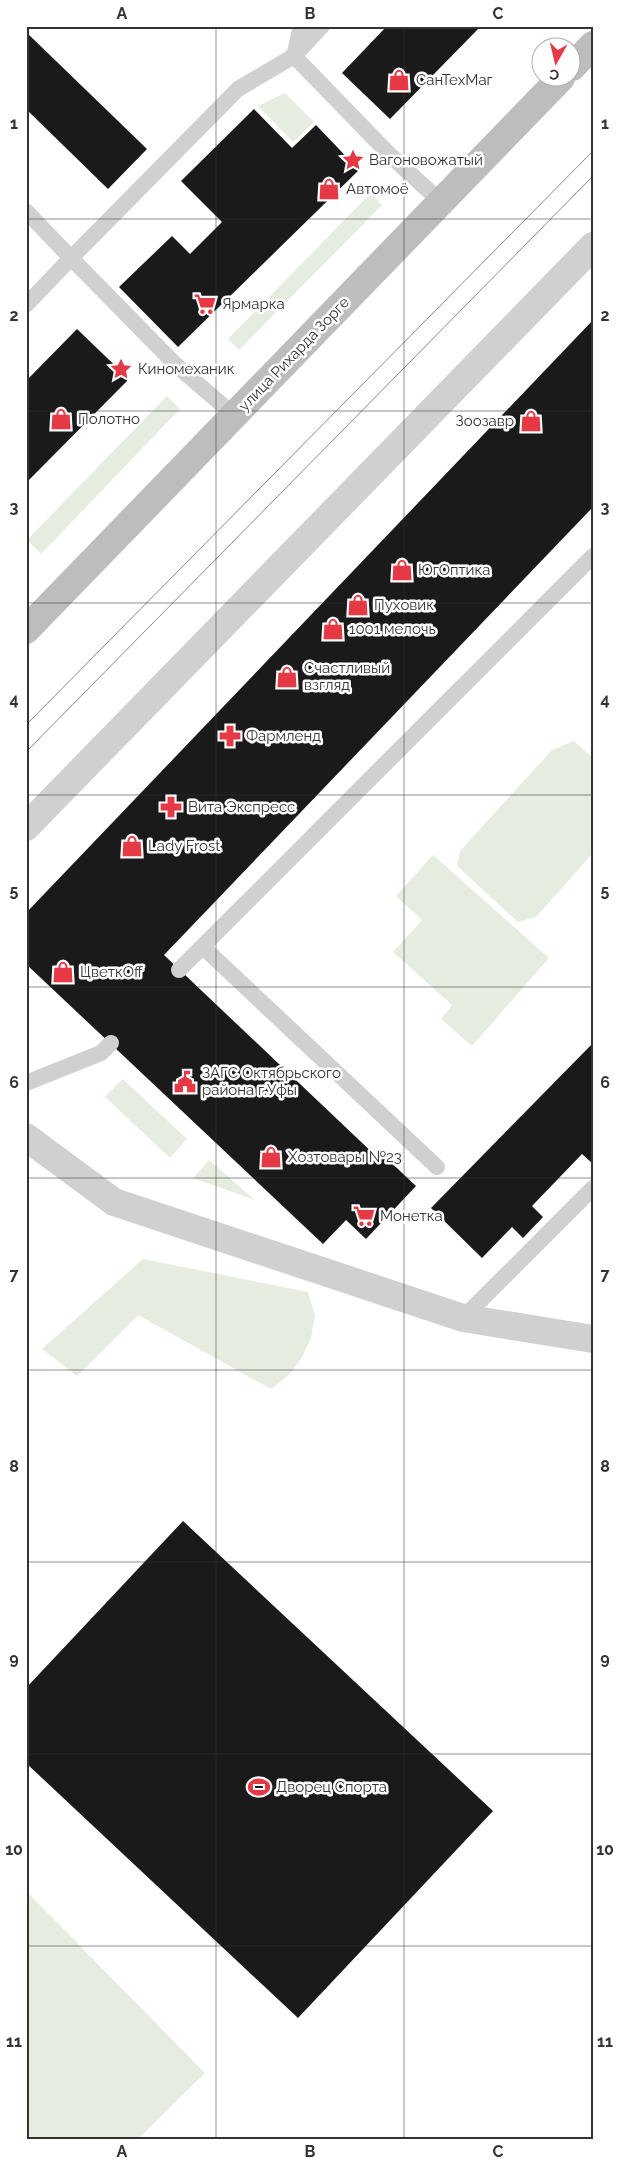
<svg xmlns="http://www.w3.org/2000/svg" width="619" height="2165" font-family="Raleway,sans-serif">
  <rect width="100%" height="100%" fill="#fff"/>
  <!-- green -->
  <path fill="#e6ecdf" d="M285 93 314 122 293 142 258 106Z
    M371 193 382 205 239 350 228 339Z
    M167 396 180 409 41 554 27 540Z
    M574 741 593 758V853L536 917 518 922 457 866 460 851 552 750Z
    M433 855 549 958 472 1046 441 1019 452 1005 393 952 422 920 396 896Z
    M123 1079 187 1139 170 1158 105 1097Z
    M209 1160 255 1200 193 1178Z
    M143 1259 308 1292 315 1316 311 1338 301 1359 290 1374 271 1389 138 1315 77 1376 42 1349Z
    M26 1891 205 2073 138 2139H26Z"/>
  <!-- building -->
  <path fill="#1a1a1a" d="M387 26H481L390 119 342 73Z
    M26 32 147 149 108 189 26 109Z
    M254 109 292 148 316 125 359 170 178 347 119 287 172 236 190 254 222 222 181 181Z
    M593 320V507L164 955 378 1158 382 1154 416 1186 366 1239 346 1220 323 1244 26 964V913Z
    M77 329 129 379 26 483V381Z
    M593 1043V1164L582 1154 532 1206 543 1217 523 1238 512 1227 482 1258 431 1208Z
    M183 1521 493 1811 298 2018 26 1763V1688Z"/>
  <g fill="none" stroke-linecap="round" stroke-linejoin="round">
    <!-- service -->
    <path stroke="#d0d0d0" stroke-width="16" d="M301 26 294 56 391 156 441 202
      M26 211 71 258 238 89 294 56 322 26
      M26 305 71 258 177 366 234 415
      M203 947 437 1167
      M179 970 593 556
      M26 1083 101 1053 111 1043
      M463 1318 593 1188"/>
    <!-- minor -->
    <path stroke="#d0d0d0" stroke-width="28" d="M26 827 593 246
      M26 1137 114 1202 463 1318 593 1339"/>
    <!-- secondary -->
    <path stroke="#bdbdbd" stroke-width="28" d="M572 67 593 45
      M26 630 561 78"/>
    <!-- tram -->
    <path stroke="#888" stroke-width="1" d="M26 725 593 151
      M26 752 593 176"/>
  </g>
  <!-- grid -->
  <path fill="none" stroke="#333" stroke-width="1" stroke-opacity="0.55" d="M216 26V2139M404 26V2139M26 219H593M26 411H593M26 603H593M26 795H593M26 987H593M26 1178H593M26 1370H593M26 1562H593M26 1754H593M26 1946H593"/>
  <!-- icons -->
  <defs>
    <g id="shop-bare" transform="scale(1.725)"><path d="M-5-2.5h2.3a2.7 3.5 0 0 1 5.4 0H5L5.5 6h-11ZM-1.5-2.5h3a1.5 2.3 0 0 0-3 0Z" fill="#e63946" stroke="#fff" stroke-width="2.5" paint-order="stroke"/></g>
    <g id="sight-bare" transform="scale(1.725)"><path d="M0-6L1.8-2.2L6-1.7L2.9 1.2L3.7 5.4L0 3.3L-3.7 5.4L-2.9 1.2L-6-1.7L-1.8-2.2Z" fill="#e63946" stroke="#fff" stroke-width="2.5" paint-order="stroke"/></g>
    <g id="supermarket-bare" transform="scale(1.725)"><path d="M-6-5.5h2.5l.6 2H6L4.5 2H-2.5L-4.4-4H-6ZM-1.5 3.2a1.3 1.3 0 1 0 .1 0ZM3 3.2a1.3 1.3 0 1 0 .1 0Z" fill="#e63946" stroke="#fff" stroke-width="2.5" paint-order="stroke"/></g>
    <g id="pharmacy-bare" transform="scale(1.725)"><path d="M-2-6h4v4h4v4h-4v4h-4v-4h-4v-4h4Z" fill="#e63946" stroke="#fff" stroke-width="2.5" paint-order="stroke"/></g>
    <g id="civic-bare" transform="scale(1.725)"><path d="M-.6-6.5H3V-4.5H.6V-3L4-1V1h2V6H-6V1h2V-1L-.6-3ZM-1.2 2.5V6h2.4V2.5Z" fill="#e63946" stroke="#fff" stroke-width="2.5" paint-order="stroke"/></g>
    <g id="stadium-bare" transform="scale(1.725)"><path d="M0-5a6.5 5 0 1 0 0 10a6.5 5 0 1 0 0-10ZM-3.5-1.8h7v3.6h-7Z" fill="#e63946" stroke="#fff" stroke-width="2.5" paint-order="stroke"/></g>
  </defs>
  <g fill-rule="evenodd">
    <use href="#shop-bare" x="399" y="80"/>
    <use href="#sight-bare" x="353" y="160"/>
    <use href="#shop-bare" x="329" y="189"/>
    <use href="#supermarket-bare" x="205" y="304"/>
    <use href="#sight-bare" x="121" y="369"/>
    <use href="#shop-bare" x="61" y="419"/>
    <use href="#shop-bare" x="531" y="421"/>
    <use href="#shop-bare" x="402" y="570"/>
    <use href="#shop-bare" x="358" y="605"/>
    <use href="#shop-bare" x="333" y="629"/>
    <use href="#shop-bare" x="287" y="677"/>
    <use href="#pharmacy-bare" x="230" y="736"/>
    <use href="#pharmacy-bare" x="171" y="807"/>
    <use href="#shop-bare" x="132" y="846"/>
    <use href="#shop-bare" x="63" y="972"/>
    <use href="#civic-bare" x="185" y="1082"/>
    <use href="#shop-bare" x="271" y="1157"/>
    <use href="#supermarket-bare" x="364" y="1216"/>
    <use href="#stadium-bare" x="259" y="1787"/>
  </g>
  <g text-anchor="middle" dominant-baseline="central" stroke-width="5" stroke-linejoin="round" paint-order="stroke">
    <!-- poi labels -->
    <g font-size="15" fill="#333" stroke="#fff" text-anchor="start">
      <text x="416" y="80">СанТехМаг</text>
      <text x="369" y="160">Вагоновожатый</text>
      <text x="346" y="189">Автомоё</text>
      <text x="222" y="304">Ярмарка</text>
      <text x="138" y="369">Киномеханик</text>
      <text x="78" y="419">Полотно</text>
      <text x="514" y="421" text-anchor="end">Зоозавр</text>
      <text x="418" y="570">ЮгОптика</text>
      <text x="374" y="605">Пуховик</text>
      <text x="349" y="629">1001 мелочь</text>
      <text x="304" y="668">Счастливый<tspan x="304" dy="17">взгляд</tspan></text>
      <text x="246" y="736">Фармленд</text>
      <text x="188" y="807">Вита Экспресс</text>
      <text x="148" y="846">Lady Frost</text>
      <text x="80" y="972">ЦветкOff</text>
      <text x="202" y="1073">ЗАГС Октябрьского<tspan x="202" dy="17">района г.Уфы</tspan></text>
      <text x="288" y="1157">Хозтовары №23</text>
      <text x="380" y="1216">Монетка</text>
      <text x="276" y="1787">Дворец Спорта</text>
    </g>
    <!-- street labels -->
    <g font-size="15" fill="#333" stroke="#fff">
      <text transform="translate(294 354) rotate(-46)">улица Рихарда Зорге</text>
    </g>
  </g>
  <!-- border -->
  <rect width="619" height="2165" fill="none" stroke="#ffffff" stroke-width="55"/>
  <!-- north arrow -->
  <g transform="translate(556 62) rotate(188)"><circle r="24" fill="#ffffff" stroke="#adadad"/>
  <path d="M0-4L9 19L0 12L-9 19Z" fill="#e63946"/>
  <text y="-8" font-size="14" font-weight="bold" text-anchor="middle" fill="#333333">С</text>
  </g>
  <rect x="28" y="28" width="564" height="2110" fill="none" stroke="#333" stroke-width="2"/>
  <g font-size="16" text-anchor="middle" font-weight="bold" fill="#333">
    <text x="122" y="19">A</text>
    <text x="310" y="19">B</text>
    <text x="498" y="19">C</text>
    <text x="14" y="129">1</text>
    <text x="605" y="129">1</text>
    <text x="14" y="321">2</text>
    <text x="605" y="321">2</text>
    <text x="14" y="513">3</text>
    <text x="605" y="513">3</text>
    <text x="14" y="705">4</text>
    <text x="605" y="705">4</text>
    <text x="14" y="896">5</text>
    <text x="605" y="896">5</text>
    <text x="14" y="1088">6</text>
    <text x="605" y="1088">6</text>
    <text x="14" y="1280">7</text>
    <text x="605" y="1280">7</text>
    <text x="14" y="1472">8</text>
    <text x="605" y="1472">8</text>
    <text x="14" y="1664">9</text>
    <text x="605" y="1664">9</text>
    <text x="14" y="1855">10</text>
    <text x="605" y="1855">10</text>
    <text x="14" y="2047">11</text>
    <text x="605" y="2047">11</text>
    <text x="122" y="2157">A</text>
    <text x="310" y="2157">B</text>
    <text x="498" y="2157">C</text>
  </g>
</svg>
